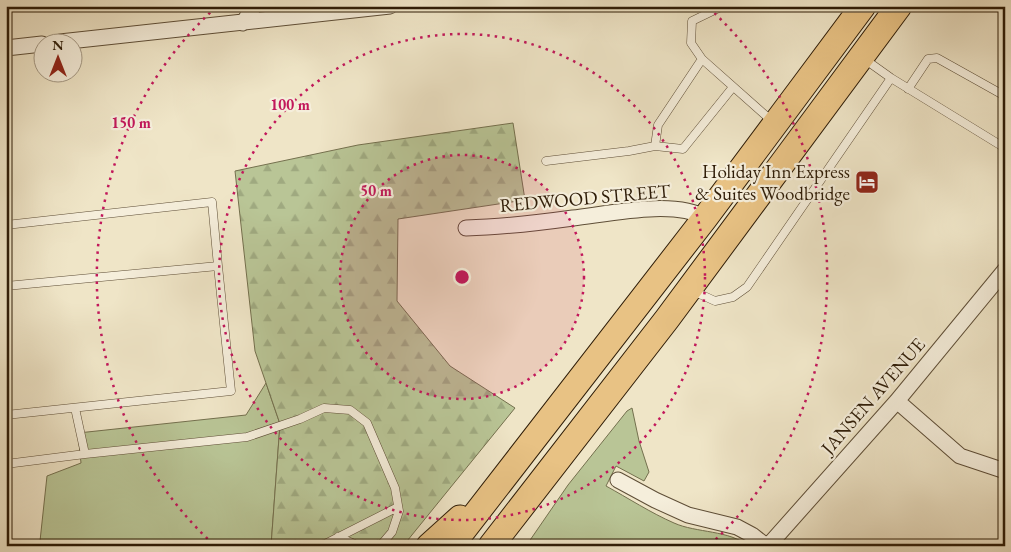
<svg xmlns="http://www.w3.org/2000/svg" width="1011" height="552" font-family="'EB Garamond',serif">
  <defs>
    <pattern id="forest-firs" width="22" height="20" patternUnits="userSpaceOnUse" patternTransform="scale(1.25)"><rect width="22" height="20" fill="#b9c596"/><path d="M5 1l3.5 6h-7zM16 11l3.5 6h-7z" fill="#9fa980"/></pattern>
  </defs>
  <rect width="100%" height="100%" fill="#efe5c7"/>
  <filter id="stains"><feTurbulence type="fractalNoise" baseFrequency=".004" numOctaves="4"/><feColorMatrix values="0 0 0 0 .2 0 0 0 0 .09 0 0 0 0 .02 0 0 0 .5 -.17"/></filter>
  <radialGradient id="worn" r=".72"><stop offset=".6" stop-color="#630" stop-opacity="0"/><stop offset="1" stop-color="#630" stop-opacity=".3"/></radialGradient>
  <!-- green -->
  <path fill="#b9c596" stroke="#74704e" d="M266 383 280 424 271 546H32L40 541 47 476 81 463 78 433 246 415Z
    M632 408 639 441 649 472 644 481 616 466 606 486C628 498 651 513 674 523 696 533 730 530 748 546H526L568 485 627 411Z"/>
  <!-- forest -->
  <path fill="url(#forest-firs)" stroke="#74704e" d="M513 123 525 200 398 219 397 301 450 366 515 408 403 546H271L280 424 255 351 235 171 358 145Z"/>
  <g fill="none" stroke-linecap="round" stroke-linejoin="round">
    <!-- service casing -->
    <g stroke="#5e4e37" stroke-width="9">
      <path id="service" d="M723 6 692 21 691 43 702 59 773 122
        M863 58 891 78 1005 148
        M908 89 928 59 937 58 1005 96
        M655 146 683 149 733 87
        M546 161 629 151 655 146 658 125 702 59
        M6 225 212 202 218 266
        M6 273 8 286
        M6 286 218 266 231 391 6 415
        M693 291 715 301 733 297 747 287 891 78
        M85 454 247 437 300 419 324 408 350 410 367 423 395 488 399 511 392 532 380 546
        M6 464 85 454 75 408
        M338 537 359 546
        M321 546 398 507"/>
    </g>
    <!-- minor casing -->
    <g stroke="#5e4e37" stroke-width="17">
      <path id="minor" d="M243 23 254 6
        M60 42 390 6
        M6 48 42 44
        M466 228C502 227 537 223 573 218 608 214 676 199 705 218
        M897 401 960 456 1005 471
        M618 480 655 500 688 515 737 527 752 535 766 546
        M768 546 897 401 1005 270"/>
    </g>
    <!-- trunk casing -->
    <g stroke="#2e1c07" stroke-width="27">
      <path id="trunk" d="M429 546 460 518
        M451 546 705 218 863 6
        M491 546 667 319 899 6"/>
    </g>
    <!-- service -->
    <use href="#service" stroke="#f5eedb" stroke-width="8"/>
    <!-- minor -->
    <use href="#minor" stroke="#f5eedb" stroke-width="15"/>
    <!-- trunk -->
    <use href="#trunk" stroke="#e8c284" stroke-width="25"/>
  </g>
  <!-- distance rings -->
  <circle cx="462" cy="277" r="122" fill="#c2185b" fill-opacity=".12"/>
  <g fill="none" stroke="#c2185b" stroke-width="2.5" stroke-dasharray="2.5 5">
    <circle cx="462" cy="277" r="122"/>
    <circle cx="462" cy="277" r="243"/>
    <path d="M213 544A365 365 0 0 1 215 8M709 8A365 365 0 0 1 711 544"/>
  </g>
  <!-- icons -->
  <defs>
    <g id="hotel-square" transform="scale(1.25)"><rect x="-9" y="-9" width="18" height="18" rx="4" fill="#8f2418" stroke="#f5eedb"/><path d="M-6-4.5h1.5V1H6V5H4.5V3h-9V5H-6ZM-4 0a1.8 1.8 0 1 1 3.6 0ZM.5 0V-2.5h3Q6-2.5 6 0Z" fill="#fff"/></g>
  </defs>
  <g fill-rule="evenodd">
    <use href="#hotel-square" x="867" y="182"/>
  </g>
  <g text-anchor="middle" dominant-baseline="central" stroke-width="4.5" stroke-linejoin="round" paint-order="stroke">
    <!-- poi labels -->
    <g font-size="19" fill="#2e1c07" stroke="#f5eedb" text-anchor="end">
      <text x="850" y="171">Holiday Inn Express<tspan x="850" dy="22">&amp; Suites Woodbridge</tspan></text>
    </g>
    <!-- street labels -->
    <g font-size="19" fill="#2e1c07" stroke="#f5eedb">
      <text transform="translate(585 198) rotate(-5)">REDWOOD STREET</text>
      <text transform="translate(873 396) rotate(-49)">JANSEN AVENUE</text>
    </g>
  </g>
  <circle cx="462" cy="277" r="8" fill="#c2185b" stroke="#f5eedb" stroke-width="2.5"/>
  <g font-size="15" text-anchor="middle" font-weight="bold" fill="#c2185b" stroke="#f5eedb" stroke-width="4.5" stroke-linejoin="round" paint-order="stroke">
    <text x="290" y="110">100 m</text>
    <text x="131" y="128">150 m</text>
    <text x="376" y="196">50 m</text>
  </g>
  <!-- margin -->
  <rect width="1011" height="552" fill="none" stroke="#efe5c7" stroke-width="25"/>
  <rect x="8" y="8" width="996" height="537" fill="none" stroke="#2e1c07" stroke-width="2.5"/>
  <rect x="12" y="12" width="986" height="527" fill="none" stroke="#2e1c07"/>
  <!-- north arrow -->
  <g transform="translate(58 58)"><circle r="24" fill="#f5eedb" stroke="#a59a86"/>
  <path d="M0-4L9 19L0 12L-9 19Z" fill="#8f2418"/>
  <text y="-8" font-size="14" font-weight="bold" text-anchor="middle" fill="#2e1c07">N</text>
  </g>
  <rect width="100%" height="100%" filter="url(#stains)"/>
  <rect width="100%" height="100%" fill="url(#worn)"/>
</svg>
